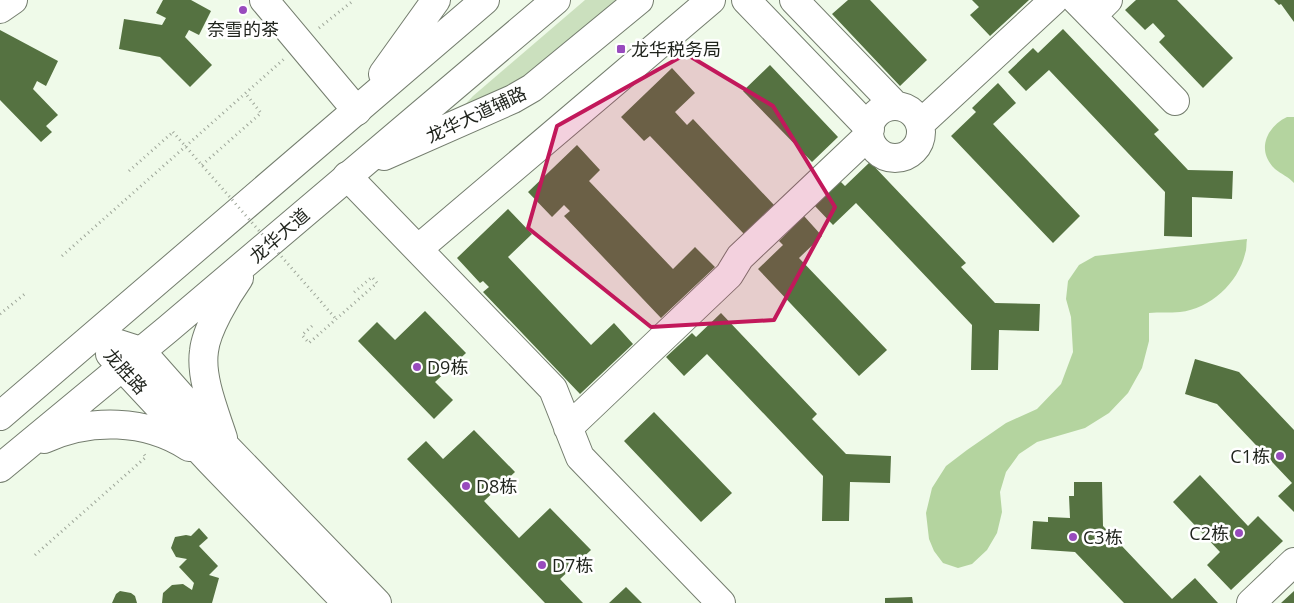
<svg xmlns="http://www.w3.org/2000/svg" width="1294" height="603" font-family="'Open Sans','Noto Sans SC',sans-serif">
  <rect width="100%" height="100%" fill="#effae9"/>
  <!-- green -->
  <path fill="#cbe0be" d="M585 0H624L538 74 456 114 473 96Z"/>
  <!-- water -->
  <path fill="#b4d49f" d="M1287 117H1294V183C1289 177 1281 174 1275 169 1256 151 1266 127 1287 117Z
    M1247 239C1246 244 1247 249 1245 254 1238 283 1210 309 1180 312 1170 313 1159 312 1149 313V341L1142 368 1128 393 1109 413 1085 428 1037 442 1019 454 1006 472 1000 492 1002 512 997 533 987 550 972 564 958 568 943 563 934 551 929 539 926 513 932 488 946 466 967 450 1006 423 1037 409 1061 384 1073 352 1071 317 1066 299 1068 281 1079 265 1095 256Z"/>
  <!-- building -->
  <path fill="#557241" d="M163 0H191L211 11 199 35 189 30 185 37 212 65 190 87 160 57 119 49 124 19 162 25 166 18 156 13Z
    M848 0H870L927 60 900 86 832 14Z
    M972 0H1029L990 36 970 15 979 7Z
    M1136 0H1177L1233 58 1203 88 1159 42 1165 36 1153 23 1145 30 1125 10Z
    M1274 0H1294V22L1281 4 1279 5Z
    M1063 29 1159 130 1154 134 1188 170 1233 171 1232 199 1192 197V237L1164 236 1165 192 1049 70 1026 91 1008 72 1033 48 1038 53Z
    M0 30 58 61 46 86 37 81 33 89 58 115 46 126 52 132 41 142 0 100Z
    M770 65 838 137 812 162 743 91Z
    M672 68 695 93 675 112 687 125 693 119 774 205 744 234 650 136 644 141 621 117Z
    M998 83 1016 103 993 124 1080 216 1053 243 951 136 976 112 972 108Z
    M577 145 600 170 589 181 673 269 695 247 715 267 661 318 564 216 570 211 564 205 552 217 528 192Z
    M870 162 966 263 961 267 995 303 1040 304 1039 331 999 330 998 370H971L972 325 856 203 833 225 814 205 840 181 845 186Z
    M508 209 532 234 508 257 591 345 614 323 633 344 580 394 483 292 489 287 483 281 480 283 457 258Z
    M804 216 822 236 799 258 887 350 859 376 758 269 783 245 779 241Z
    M425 311 466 353 435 382 453 400 434 419 358 341 377 322 395 340Z
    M721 313 817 414 812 419 846 454 891 456 890 483 850 482 849 521H822L823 476 707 354 684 376 666 357 692 333 696 337Z
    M1195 359 1239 372 1294 430V512L1278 496 1292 483 1217 404 1185 394Z
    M654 412 732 493 701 522 624 441Z
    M474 430 515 472 484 501 519 538 550 508 591 550 560 579 583 603H545L407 459 426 441 443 459Z
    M1200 475 1248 526 1258 516 1283 541 1231 590 1207 565 1220 552 1173 502Z
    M1074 482H1102L1103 526 1172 599 1195 578 1218 603H1124L1075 552 1031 549 1033 521 1048 522V517L1070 518 1069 496H1074Z
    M199 528 208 538 199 546 218 566 209 575 219 578 212 603H162L163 593 172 585 183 584 192 590 194 583 179 567 187 559 176 557 171 548 175 537 186 535 191 536Z
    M626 587 642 603H609Z
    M120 591 131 593 135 596 137 603H112L116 594Z
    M1294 591V603H1281Z
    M912 597 913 603H885V598Z"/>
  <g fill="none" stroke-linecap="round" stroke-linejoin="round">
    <!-- minor casing -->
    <g stroke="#747d6e" stroke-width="30">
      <path id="minor" d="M264 0 357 111
        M746 0 870 129
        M794 0 896 106
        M1076 0 1175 101
        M0 9 13 0
        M1092 16 1108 0
        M869 132a26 26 0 1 1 52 0a26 26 0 1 1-52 0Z
        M920 124 1054 0
        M347 176 553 389 580 457 721 603
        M418 249 711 0
        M568 428 729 275 740 257 869 135
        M1251 603 1294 562"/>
    </g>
    <!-- major casing -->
    <g stroke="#747d6e" stroke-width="30">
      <path id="major" d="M383 74 436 0
        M384 156 513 99 532 88 639 0
        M94 336 141 351 226 447 377 603
        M110 354 210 461 347 603
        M0 416 485 0
        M223 438C215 413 200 378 204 351 206 330 227 295 239 278
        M44 439C90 418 146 419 189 447
        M0 468 168 329 556 0"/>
    </g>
    <!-- path -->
    <path stroke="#9ea699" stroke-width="3" stroke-dasharray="1 4" stroke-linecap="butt" d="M319 28 354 0
      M202 165 261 113 246 94
      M129 171 173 132
      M62 256 284 59
      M0 314 26 293
      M312 326 302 335 309 343 377 283 372 277 352 294
      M35 555 146 457 143 453"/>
    <!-- minor -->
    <use href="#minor" stroke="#fff" stroke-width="28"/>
    <!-- major -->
    <use href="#major" stroke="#fff" stroke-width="28"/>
    <!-- path-bridge -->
    <path stroke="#9ea699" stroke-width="3" stroke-dasharray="1 4" stroke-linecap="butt" d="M173 132 336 319"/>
  </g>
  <!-- marked area -->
  <path fill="#c2185b" fill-opacity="0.2" stroke="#c2185b" stroke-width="4" stroke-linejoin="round" d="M686 54 773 106 835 207 774 320 651 327 528 228 557 126Z"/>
  <!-- markers -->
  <g fill="#984bbd" stroke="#fff" stroke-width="2">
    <circle cx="243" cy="10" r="5"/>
    <rect x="616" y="44" width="10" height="10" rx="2.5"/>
    <circle cx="417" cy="367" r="5"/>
    <circle cx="1280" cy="456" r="5"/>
    <circle cx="466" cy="486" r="5"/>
    <circle cx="1239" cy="533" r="5"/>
    <circle cx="1073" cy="537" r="5"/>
    <circle cx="542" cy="565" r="5"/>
  </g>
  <g text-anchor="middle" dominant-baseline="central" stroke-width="5" stroke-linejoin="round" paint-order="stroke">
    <!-- poi labels -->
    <g font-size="18" fill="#1f231c" stroke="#fff" text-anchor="start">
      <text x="243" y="29" text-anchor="middle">奈雪的茶</text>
      <text x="631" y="49">龙华税务局</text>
      <text x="427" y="367">D9栋</text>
      <text x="1270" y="456" text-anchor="end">C1栋</text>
      <text x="476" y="486">D8栋</text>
      <text x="1229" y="533" text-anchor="end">C2栋</text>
      <text x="1083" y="537">C3栋</text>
      <text x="552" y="565">D7栋</text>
    </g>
    <!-- street labels -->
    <g font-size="18" fill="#1f231c" stroke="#fff">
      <text transform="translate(476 114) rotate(-25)">龙华大道辅路</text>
      <text transform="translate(279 235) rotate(-41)">龙华大道</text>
      <text transform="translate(126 371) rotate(48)">龙胜路</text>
    </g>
  </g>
</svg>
